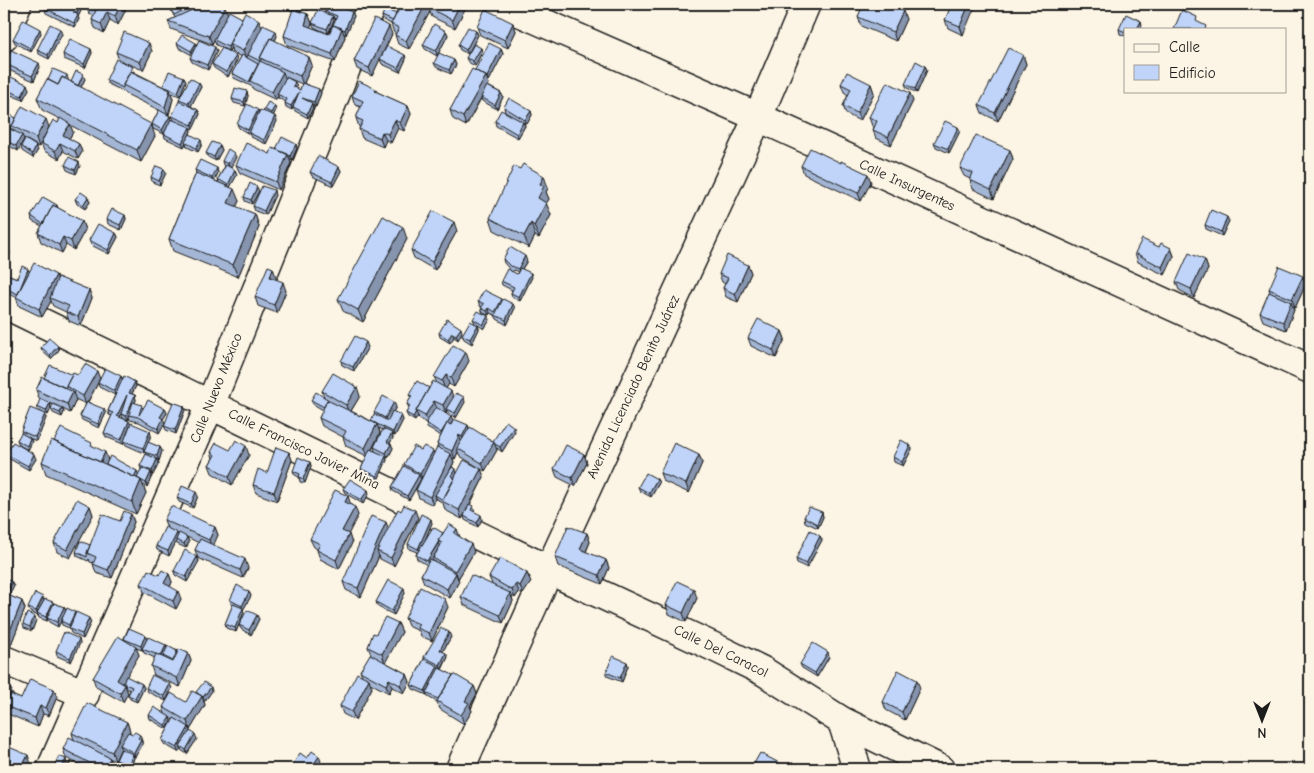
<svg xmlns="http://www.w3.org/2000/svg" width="1314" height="773" font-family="'Comic Neue',sans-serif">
  <rect width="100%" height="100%" fill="#fcf5e5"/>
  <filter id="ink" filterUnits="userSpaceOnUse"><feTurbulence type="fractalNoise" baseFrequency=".02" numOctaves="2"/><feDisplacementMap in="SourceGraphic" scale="10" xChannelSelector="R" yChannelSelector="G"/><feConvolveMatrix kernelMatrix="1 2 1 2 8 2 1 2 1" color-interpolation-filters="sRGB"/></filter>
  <g filter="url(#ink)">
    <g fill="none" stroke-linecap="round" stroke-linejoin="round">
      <!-- minor casing -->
      <g stroke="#1c1c1c" stroke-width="31">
        <path id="minor" d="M501 4 758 117 1310 369
          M4 37 17 4
          M4 304 549 570 716 648 763 671 842 721 940 769
          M4 660 85 694
          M842 721 857 769
          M51 769 211 403 372 4
          M460 769 549 570 758 117 806 4"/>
      </g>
      <!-- minor -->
      <use href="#minor" stroke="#fcf5e5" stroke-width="28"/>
    </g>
    <!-- wall -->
    <path fill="#a4b6d5" stroke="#1c1c1c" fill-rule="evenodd" d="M68 4H84L78 17 79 19 75 27 46 13 45 8 53 7 66 9Z
      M87 4H128L126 9 124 8 125 11 118 25 110 20 104 33 95 28 92 20 94 16 89 14 86 6Z
      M168 4H220L228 14 262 27 277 36 275 41 309 57 312 65 304 83 321 93 316 107 313 105V108L308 118 295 111 293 108 292 110 286 107 285 103 286 102 278 98V96L276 100 253 89 251 85V86L234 78 232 73 241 57 232 52 231 48 229 51 216 45 214 40 219 31 212 44 171 29 168 21 175 18ZM288 78 302 84 300 90 296 88 297 86Z
      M278 4H312L308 10 303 8 301 12 308 14 312 23 310 27 329 34 336 19 333 18 334 20 328 34 314 27 312 23 325 13V11L352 12 354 16 346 35 343 33 345 37 335 62 287 45 284 36 293 11Z
      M351 4H361L358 10 352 8Z
      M393 4H464L466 7 455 28 432 17 430 12 409 49 398 44 395 35 396 34 394 33 391 24 383 20 382 16 396 14 397 12 393 10 392 6Z
      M952 4 963 35 948 28 945 20Z
      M871 8 906 19 896 41 861 26 858 17Z
      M1141 21 1142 25 1125 29V36L1120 34 1119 29Z
      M513 23 516 31 508 48 480 35 477 27Z
      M446 31 448 35 437 56 425 49 423 45Z
      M476 31 478 35 468 54 460 50 458 45Z
      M41 33 31 52 15 43 13 39Z
      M62 34 49 59 39 54 37 50Z
      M392 34 381 58 405 55 406 59 400 72 382 64 380 59 372 76 357 69 354 61Z
      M177 43 197 45 217 51 208 70 192 62 190 58 192 55 179 48Z
      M481 48 482 52 475 66 468 62 466 58Z
      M91 49 92 53 85 68 64 59 63 54Z
      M501 49 503 54 489 81 487 80 489 84 488 86 501 93 503 97 497 109 482 101 481 98 466 126 453 119 450 110 475 70Z
      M152 51 143 70 119 60 116 52Z
      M1023 55 1026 64 998 121 982 113 979 105Z
      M236 56 237 60 228 77 214 68 212 64Z
      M454 60 456 65 451 74 436 67 434 63Z
      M5 64 40 67 34 81 6 69Z
      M925 66 927 70 917 93 907 88 905 84Z
      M134 71V72L164 87 163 86 184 77 186 81 180 96 171 93 173 99 169 115 170 116 171 119 174 120 172 116 180 102 179 99 199 83 201 87 191 106 198 110 200 114 193 129 190 128 191 131 190 134 202 144 198 152 187 147 186 143 184 147 165 138 164 134 153 129 152 124 159 110 126 94 125 92 108 84 106 80Z
      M67 75 68 79V80L71 82 85 79 81 87 155 136 141 162 70 125 73 132 69 139 79 144 82 152 78 159 63 151 59 159 44 151 41 143 39 147 27 140 38 150 33 158 22 151 21 146 25 139 24 138 18 151 6 144 5 140 14 131V130L4 125V118H16L49 127 41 142 58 123 60 119 42 110 37 98 48 80Z
      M4 81 29 89 23 100 4 92Z
      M841 84H871L874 93 860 121 846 114 843 106 848 95 844 92Z
      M376 89 377 92 408 106 411 114 404 131 398 128 391 143 386 140 383 147 362 138 359 129 360 127H359L356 118 361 107 355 105 352 96Z
      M247 91 248 96 245 106 234 103 232 99Z
      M913 101 891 145 876 138 873 130 874 127 872 126 869 117Z
      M504 107 531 111 532 115 527 124 524 122 525 126 518 138 496 126 495 121 505 112Z
      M264 109 276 110 273 116 277 121 266 144 251 137 249 134 239 128 237 124 258 110 259 112 264 111Z
      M960 131 949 153 936 147 934 143Z
      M296 144 297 148 292 160 289 159 291 163 279 190 240 173 236 165 270 154 277 150 276 149Z
      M220 145 222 150 216 161 208 157 206 153Z
      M1010 150 1013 159 994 199 973 189 970 180V179L964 176 960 168Z
      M236 157 230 168 235 170 237 175 230 187 239 201 236 207 255 214 259 227 238 277 173 251 169 239 196 173 195 170 217 168 218 173 214 181 219 182 218 179 225 166 223 165 222 161Z
      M65 165 80 166 76 174 67 170Z
      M801 166 871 182 861 201 804 174Z
      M339 167 341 171 333 186 312 176 310 172Z
      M164 169 166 173 160 185 152 182 151 177Z
      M548 188 546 192 549 199 546 203 551 215 539 238 535 236 529 248 494 230 490 218Z
      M259 191 252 204 245 201 244 197Z
      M275 195 266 215 255 211 253 206Z
      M88 197 90 202 85 209 77 204 75 199Z
      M57 205 58 208 82 221 85 230 74 250 66 245 62 253 41 242 38 233 42 226 32 221 31 216Z
      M125 215 126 219 121 230 108 224 107 219Z
      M1229 221 1222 236 1206 229 1205 225Z
      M457 231 435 270 414 258 411 250Z
      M116 233 118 237 109 254 91 245 89 240Z
      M407 239 363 322 343 311 338 299Z
      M1159 247 1171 248 1174 256 1165 275 1138 262 1135 253Z
      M503 259 527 261 522 269 532 277 520 301 512 297 511 293 512 290 502 285 501 281 517 274 518 272 514 270 512 272 504 263Z
      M1205 260 1208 269 1194 298 1179 290 1176 282Z
      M748 265 751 273 738 302 726 297 723 288 725 284 722 282 719 274Z
      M29 271 56 275 58 278 89 290 92 298 81 326 69 321 66 312 53 306 51 301 42 317 19 306 16 297 4 292V273L17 278Z
      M276 277 275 279 286 291 277 313 258 306 255 297Z
      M1306 284 1295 308 1293 307 1294 310 1286 330 1263 321 1260 313 1270 293 1269 289Z
      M502 299V300L515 308 507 325 497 319 495 315 490 313 489 315 483 313 481 308 482 307 480 306 478 301Z
      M488 316 490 320 484 329 478 325 479 329 472 344 464 339 462 335 475 323 473 319Z
      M782 331 785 339 776 358 751 346 748 338Z
      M462 332 458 340 454 337 450 343 440 337 439 333Z
      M58 346 59 350 51 359 42 351 41 347Z
      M368 347 354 371 342 365 341 361Z
      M469 361 454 387 449 384 446 388 453 397 465 402 456 418 448 413 447 411 446 413 453 421 450 424 469 428 493 441 515 431 502 452 497 448V450L485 471 481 469 484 477 470 505 475 511 474 512 482 519 478 527 465 520 464 516 462 519 445 510 443 503 437 499 436 498 433 505 419 498 416 490 422 478 420 477 421 479 409 500 393 491 392 487 404 466V464L421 450 434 454 438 447 437 444 441 436 427 428 426 423 419 419 418 416 415 421 408 417 406 413 409 408 407 404 411 398 409 395 429 388 437 383 434 377ZM458 452 460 456 478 467 454 478 457 473 455 469 452 467 454 462 453 458 455 459Z
      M72 375 100 378 123 380 135 382 136 386 132 394 135 395 136 400 135 403 143 408 165 409 167 413 163 419 165 423 159 433 139 422 130 420 129 417 128 420 123 418 121 414 120 417 131 425 151 435 148 443 160 447 162 451 159 461 158 460 159 463 153 475H152V476L147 487 143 485 146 493 136 514 46 474 42 462 54 441 93 446 108 460 137 471 139 475 141 469 140 466 146 455 145 452 144 453 126 445 124 441 123 444 106 437 104 433 112 416 109 415 108 411 115 395 99 387 98 383 88 402 106 413 99 428 82 420 80 416 86 404 75 399 76 400 70 413 63 409 64 412 62 417 53 413 51 409 53 405 39 398 36 390 44 378Z
      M322 391 360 396 351 411 371 421 375 414 374 412 396 407 393 412 401 415 403 420 395 436 392 435 393 438 390 443 391 444 393 448 388 458 386 457 387 460 378 480 363 473 361 469 367 456 346 446 343 437 322 426 319 418 323 410 313 404 311 400 324 397ZM379 428 383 430 374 447 375 451 372 450 380 433Z
      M50 403 51 408 48 415 39 411 37 407Z
      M184 406 185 410 176 434 166 430 164 426Z
      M45 414 46 418 37 441 31 439 32 442 28 450 19 445 17 440 22 433 21 431Z
      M910 445 912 449 903 466 894 462 893 457Z
      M211 452 249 455 232 485 212 473 209 465 213 458Z
      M289 452 292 460 277 501 256 493 253 485 267 473Z
      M6 454 36 459 29 470 8 458Z
      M584 454 587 463 575 486 557 477 554 469Z
      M699 455 702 463 689 493 663 481 660 473Z
      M310 462 311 466 305 483 300 482 299 477 295 475 293 471Z
      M657 479 659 483 651 497 640 491 638 487Z
      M343 489 368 490 369 494 363 504 345 493Z
      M198 496 193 508 179 502 177 498Z
      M351 505 358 515 348 534 352 543 339 569 320 559 317 550V549L314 547 310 539Z
      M90 506 93 515 70 558 57 552 54 543Z
      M822 512 823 517 818 528 805 522 804 517Z
      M131 514 134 522 112 578 96 573 93 564 94 563 90 562 89 559 88 561 77 556 76 552 90 545 120 521Z
      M418 518 394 566 380 559 379 556 361 597 346 590 343 582 389 528Z
      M164 520 215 527 218 535 213 545 248 568 243 578 198 558 195 550 199 543 187 537 189 542 186 548 177 544 176 542 169 556 157 550 156 546 167 528Z
      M432 523 425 539 443 533 460 537 474 552 458 579 459 581 450 598 424 583 421 575 427 565 417 559 416 555 417 552 409 549 408 544Z
      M587 533 590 542 586 552 606 560 609 568 602 584 558 566 555 557Z
      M820 536 822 540 807 568 797 563 796 559Z
      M197 557 199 561 187 582 175 575 174 571Z
      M527 573 531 582 523 594 519 592 515 598 512 596 513 601 503 623 464 605 461 597 492 584 489 577Z
      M169 574 172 582 170 587 181 599 176 609 144 592 141 584 159 575Z
      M4 578 14 586 9 596 22 601 25 609 8 652 4 650Z
      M249 592 251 596 243 610 244 612 236 632 226 628 225 624 233 605 231 604 230 600Z
      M405 593 394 615 378 607 376 602Z
      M697 598 686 622 669 614 666 605Z
      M44 600 53 605 64 607 66 611 76 614 91 622 83 639 71 633 69 628 62 625 61 621 58 627 49 622 48 620 47 621 39 618 38 615V616L30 612 28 608Z
      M448 607 432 641 421 636 419 631 408 626 405 618Z
      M34 616 36 620 32 631 24 628 23 624Z
      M259 619 251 635 241 629 239 625Z
      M398 623 402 632 385 662 407 674 410 682 404 693 392 687 389 693 370 683 372 688 355 720 343 714 340 706 362 675 360 671 371 654 368 647 376 634Z
      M451 637 443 651 448 657 442 670 474 686 477 694 470 706 472 711 464 724 440 709 437 702 428 697 427 695 413 689 411 685 424 659V657Z
      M124 639H147L167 648 188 653 191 661 180 687 154 675 151 666 155 658 144 653 143 650H142L136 648 139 655 126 677 142 684 144 688 137 702 130 699 128 695 130 690 126 688 128 693 123 702 96 687 93 678 124 640Z
      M80 643 71 662 57 656 56 651Z
      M829 657 817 677 802 668 800 664Z
      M627 662 628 666 622 682 607 676 606 672Z
      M4 687 13 694V696L21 699 54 689 57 697 49 716 43 714 38 727 8 714 6 711 5 715H4Z
      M146 688H172L166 701 148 692Z
      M920 688 905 720 886 710 883 702Z
      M212 691 204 702V701L205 705 190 730 189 729 190 731 197 739 187 754 181 750V748L178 752 164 744 162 740 173 720 170 718 171 721 167 729 150 719 149 715 165 714 163 707 186 702 196 693Z
      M127 722 130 731 129 732 133 734 140 735 143 744 135 757 133 756 134 758 130 769 118 765 116 760 120 750 115 761 103 755 110 758 113 767 112 769H88L66 758 63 749 74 740 72 733Z"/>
    <!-- shaded-wall -->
    <path fill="#8694ae" stroke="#1c1c1c" d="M80 4H84L78 17 79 19 75 27 74 23 77 15V13Z
      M121 4H122L125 11 118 25 115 16Z
      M124 4H128L126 9Z
      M298 4H302L303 8 300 15 297 7Z
      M306 4H312L308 10Z
      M357 4H361L358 10 356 6Z
      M426 4H434L429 8 430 12 409 49 406 41Z
      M460 4H464L466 7 455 28 452 20Z
      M969 4H976L963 35 960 26Z
      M225 6 228 15 212 44 209 36Z
      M903 11 906 19 896 41 893 32Z
      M107 12 110 20 104 33 101 24Z
      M352 12 354 16 346 35 345 30Z
      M308 14 312 23 308 34 305 25Z
      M333 16 334 20 328 34 327 29Z
      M259 20 262 28 246 59 243 51Z
      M1141 21 1142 25 1141 29H1137Z
      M513 23 516 31 508 48 505 40Z
      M389 26 392 34 372 76 369 68Z
      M342 28 345 37 335 62 332 54Z
      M40 29 41 33 31 52 30 48Z
      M60 29 62 34 49 59 48 55Z
      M276 31 277 36 265 60 261 59Z
      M446 31 448 35 437 56 436 51Z
      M476 31 478 35 468 54 466 50Z
      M149 43 152 51 143 70 140 62Z
      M196 43 198 48 193 56 191 51Z
      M229 44 231 48 229 51 228 47Z
      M215 47 217 51 208 70 207 65Z
      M481 48 482 52 475 66 473 61Z
      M91 49 92 53 85 68 84 64Z
      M501 49 503 54 489 81 487 77Z
      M405 55 406 59 400 72 398 68Z
      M1023 55 1026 64 998 121 995 113Z
      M236 56 237 60 228 77 226 72Z
      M309 57 312 65 303 85 300 76Z
      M454 60 456 65 451 74 449 70Z
      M39 63 40 67 34 81 32 76Z
      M925 66 927 70 917 93 915 89Z
      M283 72 286 80 277 94 278 96 276 100 272 92Z
      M83 74 85 79 78 93 77 89Z
      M486 76 489 84 466 126 463 117Z
      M184 77 186 81 180 96 178 92Z
      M295 82 297 86 294 91 293 86Z
      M199 83 201 87 190 108 189 103Z
      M27 84 29 89 23 100 22 96Z
      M871 84 874 93 860 121 857 113Z
      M319 89 321 93 316 107 314 102Z
      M170 90 173 99 168 115 165 107Z
      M247 91 248 96 245 106 244 102Z
      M299 92 293 107V108L292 110 291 106Z
      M501 93 503 97 497 109 495 105Z
      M910 93 913 101 891 145 888 137Z
      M312 103 313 108 308 118 307 114Z
      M275 106 276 110 272 118 271 113Z
      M408 106 411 114 404 131 400 123Z
      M198 110 200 114 193 129 192 125Z
      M258 110 259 114 250 134 248 130Z
      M531 111 532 115 527 124 525 120Z
      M170 116 171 120 164 134 162 130Z
      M275 116 277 121 266 144 264 140Z
      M46 119 49 127 39 147 36 138Z
      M395 120 398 128 391 143 388 134Z
      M523 122 525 126 518 138 517 134Z
      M70 124 73 132 66 144 63 135Z
      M151 124 155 136 141 162 137 150Z
      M190 127 191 131 184 147 182 143Z
      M958 127 960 131 949 153 948 149Z
      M382 132 386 140 383 147 380 138Z
      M22 135 24 139 18 151 16 146Z
      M201 140 202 144 198 152 196 148Z
      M60 143 63 151 59 159 55 151Z
      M79 144 82 152 78 159 75 151Z
      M296 144 297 148 292 160 290 156Z
      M220 145 222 150 216 161 214 157Z
      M36 146 38 150 33 158 32 154Z
      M1010 150 1013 159 994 199 991 190Z
      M234 153 236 157 230 169 228 164Z
      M288 154 291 163 279 190 276 182Z
      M79 162 80 166 76 174 75 170Z
      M339 167 341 171 333 186 332 182Z
      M217 168 218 173 213 183 212 178Z
      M164 169 166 173 160 185 159 181Z
      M235 170 237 175 229 189 228 185Z
      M868 174 871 182 861 201 858 193Z
      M544 176 548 188 546 192 549 199 542 211 538 198 540 184Z
      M4 178 6 186 4 191Z
      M257 187 259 191 252 204 251 200Z
      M234 189 239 201 232 216 228 203Z
      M274 190 275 195 266 215 264 211Z
      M88 197 90 202 85 209 83 205Z
      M546 203 551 215 539 238 534 226Z
      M255 214 259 227 238 277 233 265Z
      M125 215 126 219 121 230 120 225Z
      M1227 217 1229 221 1222 236 1221 232Z
      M82 221 85 230 74 250 71 241Z
      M454 222 457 231 435 270 432 262Z
      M531 223 535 236 529 248 524 236Z
      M4 225 7 233 4 241Z
      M403 227 407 239 363 322 358 310Z
      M116 233 118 237 109 254 108 250Z
      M63 237 66 245 62 253 59 245Z
      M1171 248 1174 256 1165 275 1162 267Z
      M9 249 10 253 4 267V259Z
      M525 256 527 261 519 273 518 269Z
      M1205 260 1208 269 1194 298 1191 289Z
      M748 265 751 273 738 302 735 294Z
      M273 268 276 277 273 286 270 277Z
      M28 269 30 273 18 294Z
      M531 273 532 277 520 301 519 297Z
      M56 275 59 283 50 298 51 301 42 317 39 309Z
      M1303 276 1306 284 1295 308 1292 299Z
      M283 282 286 291 277 313 274 305Z
      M89 290 92 298 81 326 78 317Z
      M1291 302 1294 310 1286 330 1283 322Z
      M513 304 515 308 507 325 506 320Z
      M489 308 490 313 489 315 487 311Z
      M488 316 490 320 484 329 483 325Z
      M478 325 479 329 472 344 470 339Z
      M461 328 462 332 458 340 456 335Z
      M782 331 785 339 776 358 773 350Z
      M452 333 454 337 450 343 448 339Z
      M366 342 368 347 354 371 353 367Z
      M58 346 59 350 51 359 50 355Z
      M466 352 469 361 454 387 451 378Z
      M97 371 100 379 86 405 83 396Z
      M446 375 449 384 445 390 442 381Z
      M121 376 123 381 115 395 114 391Z
      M135 382 136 386 130 397 129 393Z
      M357 387 360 396 349 414 346 405Z
      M451 391 454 399 446 409 447 411 446 414 443 405Z
      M73 392 76 400 70 413 67 404Z
      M127 395 128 400 118 420 117 416Z
      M135 395 136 400 130 416 129 415V417L128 420 126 416Z
      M464 397 465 402 456 418 455 413Z
      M434 401 437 409 428 424 425 416Z
      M394 402 396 407 387 423 385 418Z
      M50 403 51 408 48 415 46 411Z
      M184 406 185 410 176 434 175 430Z
      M62 408 64 412 62 417 60 413Z
      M104 409 106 413 99 428 98 424Z
      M165 409 167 413 163 419 165 423 159 433 158 429 160 417Z
      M416 412 418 416 415 421 413 417Z
      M45 414 46 418 37 441 35 437Z
      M401 415 403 420 395 436 393 432Z
      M451 417 453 421 442 437 441 433Z
      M129 421 131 425 123 444 121 440Z
      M377 424 380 433 368 457 365 448Z
      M468 425 471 434 465 445 462 437Z
      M514 427 515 431 502 452 500 447Z
      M150 431 151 435 144 453 143 448Z
      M392 433 393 438 388 446 387 442Z
      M459 435 462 444 457 448 458 452 455 459 452 451Z
      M30 438 32 442 28 450 27 446Z
      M494 442 497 450 485 471 482 463Z
      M391 444 393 448 388 458 386 453Z
      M910 445 912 449 903 466 902 462Z
      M246 446 249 455 232 485 229 477Z
      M160 447 162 451 159 461 157 456Z
      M433 451 435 455 422 478 420 474Z
      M105 452 108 460 103 472 100 464Z
      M289 452 292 460 277 501 274 492Z
      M34 454 36 459 29 470 28 466Z
      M451 454 454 462 437 496 435 495 436 498 433 505 430 497Z
      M584 454 587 463 575 486 572 478Z
      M699 455 702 463 689 493 686 484Z
      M6 456 8 461 4 469V462Z
      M386 456 387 460 378 480 377 476Z
      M157 459 159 463 153 475 152 471Z
      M310 462 311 466 305 483 303 479Z
      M455 469 457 473 453 481 451 476Z
      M481 469 484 477 462 519 459 510Z
      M137 471 139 475 132 486 131 482Z
      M151 472 152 476 147 487 146 483Z
      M419 475 421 479 409 500 407 496Z
      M657 479 659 483 651 497 649 493Z
      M141 480 146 493 136 514 132 502Z
      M368 490 369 494 363 504 361 500Z
      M196 492 198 496 193 508 191 504Z
      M348 496 351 505 345 502Z
      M90 506 93 515 70 558 67 550Z
      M355 507 358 515 346 539 342 531Z
      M415 510 418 518 394 566 391 558Z
      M822 512 823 517 818 528 817 524Z
      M131 514 134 522 112 578 108 570Z
      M481 515 482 519 478 527 477 523Z
      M431 519 432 523 420 553 418 549Z
      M386 522 389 530 377 551 379 556 361 597 358 588Z
      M215 527 218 535 212 549 209 540Z
      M457 529 460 537 454 533Z
      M177 533 179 537 176 540V542L169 556 168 551Z
      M587 533 590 542 583 558 580 549Z
      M349 534 352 543 339 569 336 560Z
      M820 536 822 540 807 568 806 564Z
      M187 537 189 542 186 548 184 544Z
      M439 542 440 546 428 566 427 561Z
      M471 544 474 552 458 579 455 571Z
      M197 557 199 561 187 582 186 577Z
      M245 559 248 568 243 578 240 570Z
      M606 560 609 568 602 584 599 575Z
      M456 573 459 581 450 598 447 589Z
      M527 573 531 582 523 594 520 586Z
      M169 574 172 582 168 592 164 583Z
      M12 582 14 586 4 607V600Z
      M516 584 519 592 515 598 512 590Z
      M404 588 405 593 394 615 392 611Z
      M694 589 697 598 686 622 683 613Z
      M178 591 181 599 176 609 173 601Z
      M249 592 251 596 243 610 244 612 236 632 235 628 242 608V606Z
      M510 593 513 601 503 623 500 615Z
      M43 597 44 601 37 613 38 616 36 611Z
      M445 599 448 607 432 641 429 633Z
      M22 601 25 609 8 652 5 643Z
      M53 602 54 607 47 618 48 620 47 621 46 617Z
      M64 607 66 611 58 627 57 622Z
      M75 612 77 616 71 629 69 625Z
      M257 615 259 619 251 635 249 630Z
      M34 616 36 620 32 631 30 627Z
      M89 618 91 622 83 639 82 634Z
      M398 623 402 632 385 663 382 654Z
      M449 632 451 637 441 654 440 650Z
      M145 635 147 640 142 650 141 646Z
      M79 639 80 643 71 662 70 658Z
      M166 645 167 649 163 658 161 657Z
      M136 647 139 655 120 688 117 680Z
      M828 652 829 657 817 677 815 673Z
      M188 653 191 661 180 687 177 678Z
      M446 653 448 657 441 670 440 665Z
      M627 662 628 666 622 682 620 678Z
      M438 666 439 670 426 693 427 695 425 691Z
      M407 674 410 682 404 693 400 685Z
      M369 679 372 688 355 720 352 712Z
      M389 679 392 687 389 693 386 685Z
      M917 680 920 688 905 720 902 712Z
      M142 684 144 688 137 702 135 698Z
      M170 684 172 688 166 701 164 696Z
      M125 685 128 693 123 702 120 693Z
      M474 686 477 694 470 706 472 711 464 724 461 715 465 701Z
      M211 687 212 691 204 702 203 697Z
      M54 689 57 697 49 716 46 708Z
      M202 696 205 705 190 730 187 721Z
      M5 706 6 711 5 715 4 709Z
      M40 706 43 714 38 727 35 718Z
      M170 717 171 721 167 729 165 725Z
      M127 722 130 731 122 746 120 745 121 748 115 761 112 752Z
      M189 727 190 731 180 746 181 748 178 752 177 748Z
      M195 734 197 739 187 754 186 750Z
      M141 740 143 744 135 757 134 753Z
      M133 754 134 758 130 769 128 765Z
      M28 755 31 764 28 769H21Z
      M319 756 321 761 315 769H311Z
      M110 758 113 767 112 769H104Z
      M66 759 67 764 64 769H61Z"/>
    <!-- building -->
    <path fill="#bfd4f8" stroke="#1c1c1c" d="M47 4 53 7 55 4 66 9 68 4H80L77 13 73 12 78 15 74 23 45 8Z
      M87 4H121L115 16 107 12 101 24 92 20 96 10 86 6Z
      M168 4H195L174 15Z
      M205 4H220L225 6 209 36 168 21Z
      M291 4H298L297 7Z
      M328 4H332L352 12 345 30 333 25 337 16 325 11Z
      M393 4H402L399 10 392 6Z
      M402 4H426L406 41 395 35 399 28 391 24Z
      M431 4H460L452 20 429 8Z
      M863 4 871 8 874 4H887L903 11 893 32 858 17Z
      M952 4H969L960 26 945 20Z
      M293 9 308 14 305 25 329 34 333 25 342 28 332 54 284 36Z
      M385 9 396 14 393 21 382 16Z
      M485 9 513 23 505 40 477 27Z
      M318 10 333 16 327 29 312 23Z
      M1182 10 1197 17 1196 21 1206 26 1205 29H1174Z
      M229 11 242 18 228 47 214 40Z
      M245 12 259 20 243 51 229 44Z
      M1126 14 1141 21 1137 29H1125V32L1119 29Z
      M374 19 389 26 369 68 354 61Z
      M23 20 40 29 30 48 13 39Z
      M50 24 60 29 48 55 37 50Z
      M434 24 446 31 436 51 423 45Z
      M263 25 276 31 272 39 270 38 260 58V61L248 55Z
      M468 27 476 31 466 50 458 45Z
      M124 32 149 43 140 62 116 52Z
      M182 35 196 43 191 51 177 43Z
      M270 38 309 57 300 76 260 58Z
      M70 39 91 49 84 64 63 54Z
      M199 40 215 47 207 65 190 58Z
      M489 43 501 49 487 77 475 70Z
      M474 44 481 48 473 61 466 58Z
      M387 46 405 55 398 68 380 59Z
      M222 48 236 56 226 72 212 64Z
      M1008 48 1023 55 995 113 979 105Z
      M11 50 39 63 32 76 5 64Z
      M439 53 454 60 449 70 434 63Z
      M242 55 258 64 249 82 232 73Z
      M116 59 133 67 123 85V88L106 80Z
      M260 61 283 72 272 92 250 81Z
      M916 61 925 66 915 89 905 84Z
      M53 69 67 75 65 79 62 77 58 85 48 80Z
      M472 69 486 76 463 117 450 110Z
      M76 71 83 74 78 86 71 82Z
      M130 71 170 90 165 107 123 85Z
      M169 71 184 77 178 92 163 86Z
      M847 72 871 84 857 113 843 106 851 89 841 84Z
      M6 75 27 84 22 96 4 89V81Z
      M62 77 151 124 137 150 37 98 47 79 58 85Z
      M286 77 295 82 293 86 300 90 302 83 319 89 314 102 302 98 312 103 307 114 293 107 299 92 291 106 285 103 287 99 277 94Z
      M190 78 199 83 189 103 179 99Z
      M359 81 376 89 375 91 408 106 400 123 395 120 388 134 382 132 380 138 359 129 363 121 356 118 363 101 352 96Z
      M887 82 910 93 888 137 873 130 877 121 869 117Z
      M487 86 501 93 495 105 481 97Z
      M235 88 247 91 244 102 232 99Z
      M509 98 531 111 525 120 504 107Z
      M179 101 198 110 192 125 172 116Z
      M268 102 275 106 271 113 264 109Z
      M247 104 258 110 248 130 237 124Z
      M22 106 46 119 36 138 12 126Z
      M159 110 170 116 162 130 152 124Z
      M260 110 275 116 264 140 249 133Z
      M501 110 523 122 517 134 495 121Z
      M7 113 16 118 12 126 4 122V118Z
      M60 118 70 124 63 135 79 144 75 151 60 143 55 151 41 143 53 120 58 123Z
      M171 119 190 127 182 143 164 134Z
      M945 121 958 127 948 149 934 143Z
      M10 129 22 135 16 146 5 140Z
      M190 134 201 140 196 148 185 142Z
      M976 135 1010 150 991 190 970 180 973 173 960 168Z
      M282 137 296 144 290 156 276 149Z
      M25 139 36 146 32 154 21 146Z
      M212 142 220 145 214 157 206 153Z
      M246 143 270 154 272 148 288 154 276 182 236 165Z
      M810 148 841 163V161L868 174 858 193 801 166Z
      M228 149 234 153 228 164 222 161Z
      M318 156 339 167 332 182 310 172Z
      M69 157 79 162 75 170 65 165Z
      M200 160 217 168 212 178 195 170Z
      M523 164 544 176 540 184 544 186 538 198 546 203 534 226 531 223 524 236 490 218 514 166 520 169Z
      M226 165 235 170 228 185 218 179Z
      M156 166 164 169 159 181 151 177Z
      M196 173 234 189 228 203 255 214 233 265 169 239Z
      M250 183 257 187 251 200 244 197Z
      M262 186 274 190 264 211 253 206Z
      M81 192 88 197 83 205 75 199Z
      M43 197 57 205 56 207 53 205 43 224 31 216Z
      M53 205 82 221 71 241 63 237 59 245 38 233Z
      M112 209 125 215 120 225 107 219Z
      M1211 210 1227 217 1221 232 1205 225Z
      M433 211 454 222 432 262 411 250Z
      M383 216 403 227 358 310 338 299Z
      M98 224 116 233 108 250 89 240Z
      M1142 239 1159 247 1161 243 1171 248 1162 267 1135 253Z
      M4 247 9 249 4 259Z
      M510 247 525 256 518 269 512 266 511 267 503 259Z
      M1189 253 1205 260 1191 289 1176 282Z
      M727 255 748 265 735 294 723 288 728 278 719 274Z
      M34 263 56 275 39 309 16 297Z
      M22 266 28 269 18 294 4 288V273L17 278Z
      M268 266 273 268 270 277 283 282 274 305 255 297Z
      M1279 266 1303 276 1292 299 1269 289Z
      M520 268 531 273 519 297 511 293 514 287 501 281 507 269 517 274Z
      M58 277 89 290 78 317 66 312 69 306 50 298Z
      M484 290 502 299 495 312 489 308 487 311 481 308 484 304 478 301Z
      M1269 292 1291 302 1283 322 1260 313Z
      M503 299 513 304 506 320 495 315Z
      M478 311 488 316 483 325 473 319Z
      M447 319 461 328 456 335 452 333 448 339 439 333Z
      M758 319 782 331 773 350 748 338Z
      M470 321 478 325 470 339 462 335Z
      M355 336 366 342 353 367 341 361Z
      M49 338 58 346 50 355 41 347Z
      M453 345 466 352 451 378 446 375 442 381 434 377Z
      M85 364 97 371 83 396 66 386 73 373 78 375Z
      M50 365 72 375 66 386V388L44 378Z
      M105 368 121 376 114 391 98 382Z
      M333 373 357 387 346 405 322 391Z
      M124 376 135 382 129 393 135 395 126 416 121 414 127 395 117 416 129 421 121 440 104 433 113 413 108 411Z
      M42 377 73 392 67 404 36 390Z
      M417 381 429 388 416 411V412L413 417 406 413 410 406 407 404 412 396 409 395Z
      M433 381 451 391 443 405 434 401 425 416 416 411Z
      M316 392 329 400 328 401 327 400 324 407 311 400Z
      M456 393 464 397 455 413 446 409Z
      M383 396 394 402 385 418 374 412Z
      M40 399 50 403 46 411 37 407Z
      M148 400 165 409 160 417 163 419 158 429 138 417 129 415 133 402 142 405 139 415Z
      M327 400 377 424 365 448 343 437 346 431 319 418Z
      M87 402 104 409 98 424 80 416Z
      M173 402 184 406 175 430 164 426Z
      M53 404 62 408 60 413 51 409Z
      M436 407 451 417 441 433 426 423Z
      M30 408 45 414 35 437 21 431Z
      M392 411 401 415 393 432 371 421 374 414 388 421Z
      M454 419 468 425 462 437 459 435 452 451 437 444 447 423 451 425Z
      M506 421 514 427 500 447 495 444 493 441Z
      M131 423 150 431 143 448 124 441Z
      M470 427 494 442 482 463 457 448Z
      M61 428 92 443 91 445 105 452 100 462 54 441Z
      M383 429 392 433 387 442 391 444 386 453 374 447Z
      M21 433 30 438 27 446 17 440Z
      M51 440 141 480 132 502 42 462Z
      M236 440 246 446 229 477 209 465 215 455 211 452 216 443 230 450Z
      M901 440 910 445 902 462 893 457Z
      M13 442 34 454 28 466 6 454Z
      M148 442 160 447 157 456 144 452Z
      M674 443 699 455 686 484 660 473Z
      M566 445 584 454 572 478 554 469Z
      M414 446 421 450 424 446 433 451 420 474 404 464Z
      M276 447 289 452 274 492 253 485 258 469 267 473Z
      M437 447 451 454 430 497 416 490Z
      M370 449 386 456 377 476 361 469Z
      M146 454 157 459 152 471 140 466Z
      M4 455 6 456 4 462Z
      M110 456 137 471 134 477 106 464Z
      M298 457 310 462 303 479 299 477 300 474 293 471Z
      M464 460 481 469 459 510 442 501Z
      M404 466 419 475 407 496 392 487Z
      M452 467 455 469 451 476 455 478 443 500 435 495Z
      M142 468 151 472 146 483 137 478Z
      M646 473 657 479 649 493 638 487Z
      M350 479 368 490 361 500 343 489Z
      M182 486 196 492 191 504 177 498Z
      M335 490 348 496 345 502 355 507 342 531 349 534 336 560 317 550 320 544 310 539Z
      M77 499 90 506 67 550 54 543Z
      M469 504 473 506 471 510 481 515 477 523 464 516Z
      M404 505 415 510 391 558 377 551 398 509 401 511Z
      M171 506 215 527 209 540 164 520Z
      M809 507 822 512 817 524 804 517Z
      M124 511 131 514 108 570 93 564 96 557 87 553 102 514 120 521Z
      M421 514 431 519 418 549 408 544Z
      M371 516 386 522 358 588 343 582Z
      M449 524 457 529 454 533 471 544 455 571 433 558 442 543 438 541Z
      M568 526 587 533 580 549 606 560 599 575 555 557Z
      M165 527 177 533 168 551 156 546Z
      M433 527 443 533 438 541H439L427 561 416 555Z
      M810 530 820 536 806 564 796 559Z
      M179 533 187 537 184 544 176 540Z
      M200 539 245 559 240 570 195 550Z
      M80 541 90 545 87 553V557L76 552Z
      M185 550 197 557 186 577 174 571Z
      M500 558 527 573 520 586 516 584 512 590 489 577Z
      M430 559 456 573 447 589 421 575Z
      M148 570 159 575 162 570 169 574 164 583 178 591 173 601 141 584Z
      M471 575 510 593 500 615 461 597Z
      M4 578 12 582 4 598Z
      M388 580 404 588 392 611 376 602Z
      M677 581 694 589 683 613 666 605Z
      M237 585 249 592 242 606 230 600Z
      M420 587 445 599 429 633 417 628 419 624 405 618Z
      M35 593 43 597 36 611 28 608Z
      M5 594 22 601 5 643H4V598Z
      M45 599 53 602 46 617 37 613Z
      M54 603 64 607 57 622 47 618Z
      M233 604 243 608 235 628 225 624Z
      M67 608 75 612 69 625 61 621Z
      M247 610 257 615 249 630 239 625Z
      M76 612 89 618 82 634 69 629Z
      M27 613 34 616 30 627 23 624Z
      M385 617 398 623 382 654 368 647 373 633 376 634Z
      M129 628 145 635 141 646 124 639Z
      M441 628 449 632 440 650 446 653 440 665 424 657Z
      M64 632 79 639 70 658 56 651Z
      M118 636 136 647 117 680 125 685 120 693 93 678Z
      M148 637 166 645 161 656 142 649Z
      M813 643 828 652 815 673 800 664Z
      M168 646 177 651 173 661 163 656Z
      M179 649 188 653 177 678 151 666 156 654 173 662Z
      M370 654 407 674 400 685 389 679 386 685 360 671Z
      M613 656 627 662 620 678 606 672Z
      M424 659 438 666 425 691 411 685Z
      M439 668 453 675 438 699 426 693Z
      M898 670 917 680 902 712 883 702Z
      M357 673 369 679 352 712 340 706Z
      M454 674 474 686 465 701 469 703 461 715 437 701Z
      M152 675 170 684 164 696 146 688Z
      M126 676 142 684 135 698 128 695 132 687 123 683Z
      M30 679 54 689 46 708 40 706 35 718 5 706 10 694 21 699Z
      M204 682 211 687 203 697 196 692Z
      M4 687 12 690 4 709Z
      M192 691 202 696 187 721 163 707 171 693 186 702Z
      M87 703 127 722 112 752 72 733Z
      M154 707 170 717 165 725 149 715Z
      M174 718 189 727 177 748 162 740Z
      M190 731 195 734 186 750 180 746Z
      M128 732 133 734 135 732 140 735 138 738 141 740 134 753 120 745Z
      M69 737 110 758 104 769H101L63 749Z
      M4 745 28 755 21 769H4Z
      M121 749 133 754 128 765 116 760Z
      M312 751 319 756 311 769H290L300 753 307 758Z
      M760 753 791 769H751Z
      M59 756 66 759 61 769H55L53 768Z
      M474 763 488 769H471Z"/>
  </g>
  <g text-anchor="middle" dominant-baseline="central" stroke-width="4" stroke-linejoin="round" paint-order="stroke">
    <!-- street labels -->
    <g font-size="14" fill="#1c1c1c" stroke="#fcf5e5">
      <text transform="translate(907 185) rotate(25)">Calle Insurgentes</text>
      <text transform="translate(633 387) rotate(-65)">Avenida Licenciado Benito Juárez</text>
      <text transform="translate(216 388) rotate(-68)">Calle Nuevo México</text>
      <text transform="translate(304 449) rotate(26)">Calle Francisco Javier Mina</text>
      <text transform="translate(721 651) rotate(26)">Calle Del Caracol</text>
    </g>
  </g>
  <!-- margin -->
  <rect width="1314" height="773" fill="none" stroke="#fcf5e5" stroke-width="20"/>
  <rect x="10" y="10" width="1294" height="753" fill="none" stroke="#1c1c1c" stroke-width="2" filter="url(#ink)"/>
  <!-- legend -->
  <rect x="1124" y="28" width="162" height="65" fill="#fcf5e5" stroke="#a29e95"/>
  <rect x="1134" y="44" width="25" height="8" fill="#fcf5e5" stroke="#a29e95"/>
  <text x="1169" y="52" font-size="15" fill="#1c1c1c">Calle</text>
  <rect x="1134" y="65" width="25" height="15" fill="#bfd4f8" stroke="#a29e95"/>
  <text x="1169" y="78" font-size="15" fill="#1c1c1c">Edificio</text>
  <!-- north arrow -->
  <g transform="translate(1262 720) rotate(180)" stroke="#fcf5e5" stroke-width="4" paint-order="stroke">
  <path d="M0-4L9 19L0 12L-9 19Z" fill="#1c1c1c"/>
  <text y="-8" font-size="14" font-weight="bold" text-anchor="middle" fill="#1c1c1c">N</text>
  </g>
</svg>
